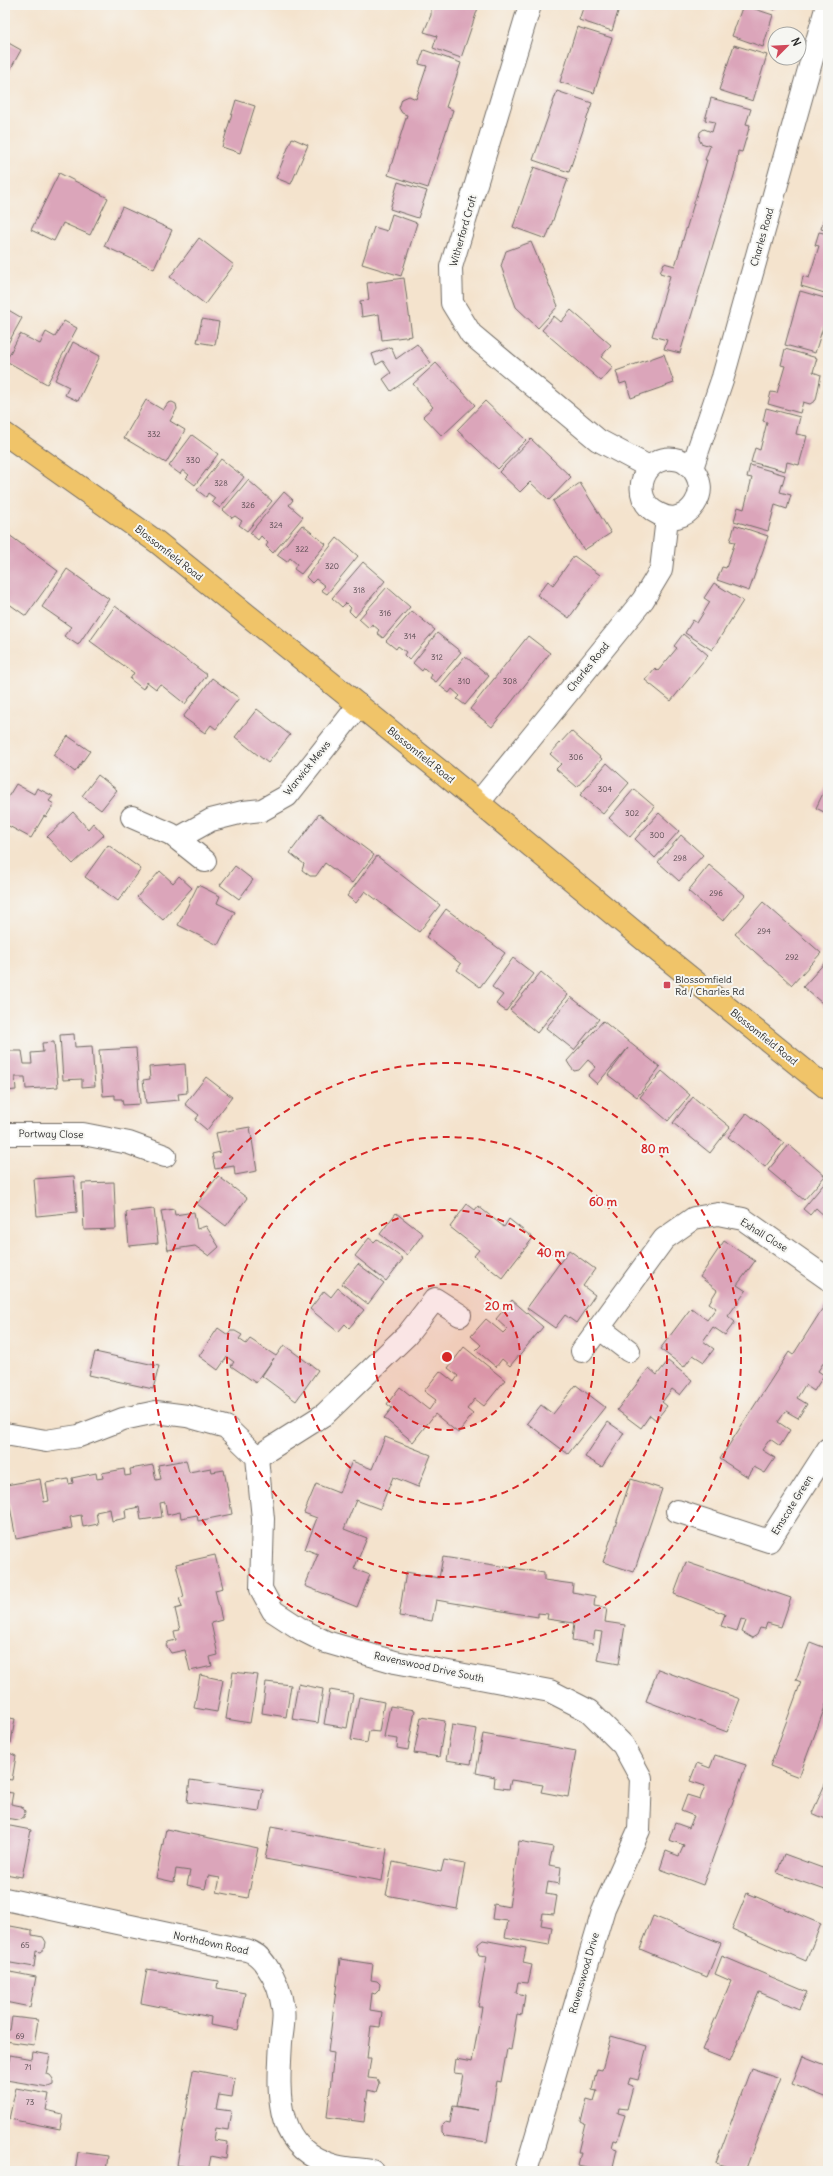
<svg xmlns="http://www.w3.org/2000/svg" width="833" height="2176" font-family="Delius,sans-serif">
  <rect width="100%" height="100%" fill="#f6f6f2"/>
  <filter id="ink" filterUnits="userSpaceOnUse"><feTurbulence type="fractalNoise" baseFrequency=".025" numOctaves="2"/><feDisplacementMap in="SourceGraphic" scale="8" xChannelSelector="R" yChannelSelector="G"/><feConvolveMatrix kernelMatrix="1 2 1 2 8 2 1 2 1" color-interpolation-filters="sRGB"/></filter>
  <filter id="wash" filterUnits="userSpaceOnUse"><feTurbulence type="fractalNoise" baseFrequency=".012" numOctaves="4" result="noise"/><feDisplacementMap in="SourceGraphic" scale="16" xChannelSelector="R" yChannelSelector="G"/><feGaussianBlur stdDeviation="0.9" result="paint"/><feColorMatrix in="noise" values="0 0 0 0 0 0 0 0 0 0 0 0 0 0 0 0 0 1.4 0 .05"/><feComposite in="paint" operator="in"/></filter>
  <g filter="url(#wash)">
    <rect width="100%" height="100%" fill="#f4e3cd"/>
    <g id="blocks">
      <!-- building -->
      <path fill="#dba5ba" d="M431 5H479L461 58 433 48 437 36 424 32 431 15Z
        M584 5H620L612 31 579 20Z
        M743 5 773 15 763 47 732 36Z
        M759 5H777L775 10Z
        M577 27 612 38 594 93 560 82Z
        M5 41 21 50 5 79Z
        M734 45 767 55 753 101 719 90Z
        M424 50 461 63 446 107 453 110 428 188 388 175 407 115 402 113 399 108 402 99 409 96 416 99 427 66 419 64Z
        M557 91 592 103 569 172 533 160Z
        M711 98 751 109 746 124 750 125 742 152 738 151 736 169 680 353 664 349 667 340 652 336 670 276 660 273 664 263 675 266 707 160H705L710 146 701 143 699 139 700 132 704 129 712 132 715 122 705 120Z
        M236 100 255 106 240 153 222 147Z
        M292 138 308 145 291 184 276 178Z
        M534 167 568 179 546 239 513 227Z
        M59 173 108 198 90 235 63 223 54 241 31 230Z
        M398 182 427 191 418 218 390 209Z
        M827 204H828V231L821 229Z
        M122 207 172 230 154 269 104 246Z
        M392 214 417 223 401 276 362 264 374 227 387 231Z
        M819 232 828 234V294L801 286 803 276 809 278 819 246 815 245Z
        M199 238 234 265 205 304 170 277Z
        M531 242 558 306 538 328 516 307 501 266 506 251Z
        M404 278 412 336 382 340 379 314 362 317 360 301 369 300 367 283Z
        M800 291 828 299V328L823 327 815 353 785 345Z
        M5 308 22 318 5 349Z
        M571 310 611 345 601 357 613 367 601 381 542 330 554 316 561 322Z
        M202 319 219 322 215 345 197 342Z
        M64 321 77 328 47 384 6 361 20 334 40 344 46 332 55 337Z
        M73 342 100 356 78 401 65 395 69 387 55 380Z
        M417 344 431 363 391 391 383 379 391 373 383 361 376 365 372 354 391 347 396 359Z
        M785 349 817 358 813 372 821 375 816 400 810 404 803 402 800 413 768 404 771 392 777 393 785 366 781 365Z
        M664 354 674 383 631 398 626 382 620 384 616 371Z
        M436 363 475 405 442 436 423 416 433 407 413 384Z
        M146 400 163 410 168 403 172 402 176 404 177 409 170 421 185 430 166 463 124 438Z
        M485 401 526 440 498 469 457 430Z
        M766 408 800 417 796 434 807 436 799 465 787 462 785 471 751 462 755 448 760 450 767 422 763 421Z
        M192 435 218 454 195 485 186 478 189 475 183 470 180 474 169 466Z
        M531 439 571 477 549 500 530 482 520 492 499 472Z
        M221 459 244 477 220 508 212 502 215 498 208 493 206 497 197 490Z
        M750 465 785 475 780 492 791 495 787 509 775 505 768 531 734 521 738 507 744 509 752 478 747 477Z
        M248 480 272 501 247 531 239 525 242 521 235 516 232 518 223 510Z
        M580 483 611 533 584 550 553 501Z
        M284 492 293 500 289 505 303 517 273 553 266 546 268 543 261 536 258 540 250 533Z
        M302 525 326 544 301 574 294 569 297 564 290 558 287 562 277 555Z
        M735 525 768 536 749 591 717 580 722 567 726 568 735 542 730 541Z
        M5 532 58 571 26 616 5 601V582L7 580 5 579Z
        M337 538 358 556 327 594 321 590 325 586 316 579 312 583 306 577Z
        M574 556 600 575 569 618 537 595 548 581 553 585Z
        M363 562 385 581 355 617 349 611 351 608 346 603 342 607 332 598Z
        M67 569 109 599 78 645 64 636 71 627 42 607Z
        M714 583 743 601 712 650 685 633 693 620 697 623 710 602 704 598Z
        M387 587 410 607 383 638 377 633 379 630 372 624 369 628 359 619Z
        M115 606 207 675 185 704 160 684 156 689 147 682 143 689 130 679 134 673 90 641Z
        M412 611 435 630 409 660 404 655 406 652 398 646 396 649 386 641Z
        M437 633 461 652 436 682 430 678 432 675 424 668 422 671 413 663Z
        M683 634 708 655 671 701 645 680 655 668 658 671 677 648 674 646Z
        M528 636 550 653 492 727 470 709Z
        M465 656 489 676 465 705 457 699 460 696 452 689 449 693 440 686Z
        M212 678 239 698 216 729 211 725 205 733 183 717Z
        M257 709 290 735 268 763 235 737Z
        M571 731 602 759 577 787 556 769 561 764 550 754Z
        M68 736 90 751 75 772 53 755Z
        M607 763 629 783 603 814 580 795Z
        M98 775 117 790 101 810 82 796Z
        M828 783V814L816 808Z
        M16 784 34 794 37 788 53 796 49 801 54 804 46 817 44 816 31 838 5 824V802Z
        M634 789 655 807 630 837 609 818Z
        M73 812 88 829 93 823 104 835 73 864 47 837Z
        M659 813 679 831 655 858 635 839Z
        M319 814 374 855 352 883 325 863 316 876H310L302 870 304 864 290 853Z
        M681 835 703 855 679 881 658 862Z
        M108 845 141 869 118 901 85 877Z
        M377 856 440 905 419 932 365 891 356 903 347 896Z
        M709 865 745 895 723 921 688 891Z
        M235 866 253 880 239 899 220 885Z
        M160 871 173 883 179 876 192 888 163 920 137 897Z
        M198 885 220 896 217 903 235 912 218 945 178 925Z
        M763 902 821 953 792 985 735 934Z
        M446 909 505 953 480 987 457 970 461 964 426 937Z
        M513 958 534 974 506 1011 496 1004 503 995 492 987Z
        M828 959V1008L803 987Z
        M541 972 568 995 537 1033 510 1010Z
        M571 997 599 1019 574 1050 546 1028Z
        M603 1021 660 1067 637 1097 608 1075 628 1048 597 1084 588 1076 596 1067 588 1060 579 1070 574 1071 570 1066 567 1061Z
        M74 1034 75 1047 92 1046 95 1086 82 1087V1079L63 1080 60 1035Z
        M54 1042 58 1087 26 1089 25 1077H15L16 1090 5 1091V1051H22L24 1064H32L31 1053 43 1052 42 1043Z
        M136 1048 140 1104 123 1105 122 1099H115V1095L103 1096 99 1050Z
        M185 1064 187 1093 178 1094 179 1100 146 1103 143 1080 150 1079 149 1067Z
        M662 1071 690 1095 668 1121 640 1097Z
        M206 1077 232 1097 207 1130 195 1120 199 1115 185 1104Z
        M693 1097 730 1127 710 1153 673 1123Z
        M747 1113 784 1143 765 1167 728 1137Z
        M250 1127 257 1171 235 1175 234 1166 215 1169 212 1154 220 1152 216 1133Z
        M789 1145 825 1176 804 1200 768 1170Z
        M74 1176 77 1212 37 1216 34 1179Z
        M218 1176 247 1198 226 1226 197 1204Z
        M828 1179V1219L816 1208 810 1215 803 1209Z
        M114 1182 116 1229 84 1230 82 1183Z
        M467 1204 475 1210 478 1206 504 1227 509 1219 533 1238 502 1278 474 1256 479 1250 450 1227Z
        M154 1209 158 1243 129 1246 126 1212Z
        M174 1209 175 1215 194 1212 197 1229 206 1226 219 1247 209 1256 195 1246 168 1250 161 1211Z
        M396 1213 423 1234 407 1255 380 1234Z
        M369 1238 374 1242 377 1239 403 1259 386 1281 355 1256Z
        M724 1241 755 1261 737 1285 746 1291 728 1316 735 1322 725 1335 713 1327 703 1341 714 1349 704 1362 693 1355 684 1367 660 1349 691 1308 707 1320 716 1308 709 1303 717 1290 700 1277Z
        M569 1250 595 1269 583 1286 595 1295 576 1323 565 1315 555 1328 527 1308Z
        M358 1264 384 1283 368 1304 342 1284Z
        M338 1288 364 1310 349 1328 345 1324 338 1332 310 1309 324 1291 331 1297Z
        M512 1300 543 1327 510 1366 502 1359 496 1367 476 1350 481 1345 471 1336 486 1319 503 1333 507 1329 496 1319Z
        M826 1303 828 1304V1365L824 1362 818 1371 824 1375 814 1391 805 1385 797 1398 807 1404 798 1418 786 1411 778 1422 790 1430 780 1446 770 1439 762 1450 775 1458 765 1473 754 1467 748 1477 720 1459 789 1352 793 1355Z
        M218 1328 228 1335 230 1331H235L242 1335 239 1339 246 1344 250 1339 276 1356 284 1345 318 1370 296 1401 262 1376 274 1358 256 1383 231 1366 234 1362 227 1357 218 1370 199 1356Z
        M464 1347 505 1380 484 1406 475 1399 467 1409 473 1414 458 1433 435 1414 413 1442 384 1418 392 1408 387 1404 400 1387 429 1410 436 1400 424 1391 440 1371 454 1382 458 1376 448 1368Z
        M95 1352 159 1366 153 1389 89 1375Z
        M668 1361 692 1380 680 1395 672 1389 662 1402 667 1406 656 1420 650 1415 641 1428 617 1410 649 1368 657 1375Z
        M576 1385 605 1407 568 1454 527 1423 541 1405 553 1414Z
        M608 1422 624 1433 602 1467 585 1457Z
        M385 1437 431 1455 418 1487 393 1477 380 1509 356 1500 344 1529 367 1538 354 1569 370 1575 357 1607 305 1586 318 1554 305 1549 317 1518 304 1513 316 1484 339 1493 352 1461 372 1469Z
        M186 1460 189 1472 211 1468 212 1472 224 1470 232 1514 198 1521 197 1515 181 1518 180 1512 167 1515 165 1502 160 1503 162 1517 141 1520 139 1507 125 1510 126 1518 112 1521 110 1509 96 1512 98 1524 83 1527 81 1515 70 1517 72 1528 16 1539 6 1485 40 1479 44 1502 49 1501 46 1483 68 1479 69 1484 73 1483 72 1478 96 1473 97 1479 103 1478 102 1473 124 1469 125 1476 131 1475 130 1469 153 1465 156 1480 161 1479 158 1465Z
        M631 1479 662 1489 634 1572 603 1562Z
        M215 1555 223 1588 215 1590 222 1620 211 1623 218 1655 210 1657 212 1666 190 1671 185 1650 171 1653 166 1645 168 1642 176 1640 174 1631 180 1630 175 1609 182 1607 179 1598 184 1597 176 1564Z
        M443 1557 544 1573V1580L573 1584 572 1592 595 1596 594 1606 607 1608 605 1622 625 1625 619 1664 597 1660 602 1632 595 1631 593 1644 572 1640 574 1623 547 1619 548 1614 538 1613V1617L436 1600 432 1621 399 1616 406 1572 439 1578Z
        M686 1562 791 1598 781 1627 767 1623 765 1629 760 1628 757 1635 752 1638 742 1632 746 1621 741 1619 737 1631 721 1626 725 1614 674 1594Z
        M810 1642 828 1649V1686L826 1691 828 1692V1699L799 1777 770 1766 801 1682 796 1680Z
        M658 1669 740 1699 727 1732 646 1701Z
        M233 1672 258 1675 250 1723 226 1719Z
        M200 1675 223 1680 217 1712 194 1708Z
        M266 1682 291 1685 286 1717 262 1713Z
        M298 1684 323 1689 318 1723 292 1719Z
        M330 1690 353 1694 347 1728 324 1724Z
        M359 1697 384 1702 379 1732 369 1731 367 1743 351 1740Z
        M390 1706 415 1710 408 1750 397 1748 398 1739 384 1737Z
        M5 1717 15 1719 11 1743 5 1742Z
        M421 1717 445 1721 439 1757 414 1753Z
        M452 1725 477 1729 471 1764 446 1760Z
        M483 1734 576 1751 568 1797 541 1792 543 1785 511 1780 509 1789 494 1787 495 1777 476 1773Z
        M5 1751 16 1756 12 1780 5 1779Z
        M715 1755 746 1765 703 1885 660 1869 666 1851 679 1856 684 1845 669 1840 675 1823 689 1828 694 1816 681 1811 687 1795 700 1799 705 1786 690 1781 697 1763 710 1768Z
        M190 1780 263 1790 259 1812 187 1802Z
        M826 1782 828 1783V1820L812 1813Z
        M5 1792 13 1793 11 1804 21 1806 25 1811 24 1817 18 1820 5 1818Z
        M5 1825 31 1830 22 1877 5 1874Z
        M271 1827 387 1849 382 1881 265 1859Z
        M166 1829 258 1848 248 1898 217 1892 220 1878 208 1876 205 1889 187 1885 190 1871 176 1869 174 1882 156 1878Z
        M519 1841 553 1847 549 1865 561 1867 559 1884 548 1882 546 1894 557 1896 554 1914 543 1913 541 1925 552 1927 549 1945 505 1937 508 1921 492 1919 494 1904 509 1907Z
        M784 1854 828 1870V1891L777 1873Z
        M444 1860 465 1864 457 1909 386 1895 393 1862 441 1872Z
        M747 1893 821 1924 806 1961 732 1929Z
        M653 1916 721 1943 707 1977 640 1949Z
        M5 1925 32 1930V1935L43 1937 46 1942 45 1948 40 1952 36 1951 34 1967 5 1962Z
        M483 1940 526 1948 523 1963 532 1965 528 1983 518 1982 516 1993 525 1995 522 2015 517 2014 511 2050 507 2049 501 2082 497 2081 487 2142 445 2136 441 2132V2126L445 2122 450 2123 453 2106 478 2110 457 2106 463 2074 454 2073 456 2059 472 2062 482 2007H478L487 1956 479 1955 477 1950 478 1944Z
        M722 1956 807 1992 799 2009 759 1992 730 2061 702 2050 731 1981 715 1974Z
        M340 1959 373 1964 371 1980 377 1981 380 1984 379 1990 375 1994 372 1993 370 2010 382 2012 380 2027 371 2026 367 2058H371L368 2078 377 2079 379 2083 376 2092 368 2090 364 2122 327 2117 334 2053 328 2052Z
        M147 1969 218 1981 217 1988 245 1993 238 2030 210 2025 211 2017 141 2003Z
        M5 1971 36 1977 30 2007 5 2002Z
        M12 2017 38 2020 34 2045 5 2041V2030H10Z
        M611 2036 647 2046 638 2080 630 2078 628 2084 633 2086 627 2109 619 2108 618 2113 625 2115 617 2141 613 2140 611 2147 617 2149 612 2171H603L578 2165 581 2152H578L585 2123 581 2121 587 2099 594 2101 597 2091 592 2090 597 2069 602 2070Z
        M33 2052 50 2055 46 2074 50 2075 53 2079V2085L48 2087 6 2080 10 2055 32 2059Z
        M803 2056 828 2066V2098L792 2084Z
        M751 2068 780 2078 745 2171H739L716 2163Z
        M193 2070 235 2078 232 2097 219 2095 216 2109 231 2111 228 2130 216 2128 214 2140 228 2142 226 2159 211 2156 208 2171 177 2165Z
        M16 2088 49 2094 46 2110 63 2114 60 2129 9 2119Z
        M78 2152 108 2156 106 2171H75Z"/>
    </g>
  </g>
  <g filter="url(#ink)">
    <use href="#blocks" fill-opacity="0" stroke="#716b64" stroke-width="1"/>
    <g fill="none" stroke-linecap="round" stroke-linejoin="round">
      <!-- minor casing -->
      <g stroke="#716b64" stroke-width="24">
        <path id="minor" d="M530 5 451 267 452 303 471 334 598 440 649 467
          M692 468C689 466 684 461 679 460 644 450 626 499 659 514 665 517 670 519 677 517 691 514 703 497 699 482 698 477 695 472 692 468L723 377 827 5
          M479 802 643 600 661 570 667 518
          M132 817 171 834 205 861
          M177 839 211 820 243 812 262 810 287 796 359 705
          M5 1134H83L129 1143 165 1156
          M599 1328 629 1351
          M582 1351 664 1239 694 1218 718 1214 743 1219 828 1279
          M5 1434 46 1441 79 1436 123 1419 156 1412 187 1416 226 1427 257 1457 263 1519 261 1589 273 1611 302 1630 326 1642 395 1662 550 1691 589 1711 623 1745 641 1778 639 1830 604 1908 526 2171
          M257 1457 325 1414 407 1335 435 1299 460 1315
          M677 1511 769 1541 828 1449
          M5 1899 238 1949C252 1949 260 1956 267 1967 276 1979 281 1994 283 2009 285 2019 282 2032 281 2042 278 2095 273 2149 336 2166 348 2169 360 2169 372 2171"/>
      </g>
      <!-- major casing -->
      <g stroke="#716b64" stroke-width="24">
        <path id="major" d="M5 434 157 542 444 774 660 953 828 1089"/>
      </g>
      <!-- minor -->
      <use href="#minor" stroke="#fff" stroke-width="22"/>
      <!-- major -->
      <use href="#major" stroke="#f0c469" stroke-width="22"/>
    </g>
  </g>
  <!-- distance rings -->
  <circle cx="447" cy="1357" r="73" fill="#d62828" fill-opacity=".12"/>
  <g fill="none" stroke="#d62828" stroke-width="2" stroke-dasharray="7 5">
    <circle cx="447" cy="1357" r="73"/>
    <circle cx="447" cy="1357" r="147"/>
    <circle cx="447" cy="1357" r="220"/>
    <circle cx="447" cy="1357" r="294"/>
  </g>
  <!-- markers -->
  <rect fill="#d1495b" stroke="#f6f6f2" stroke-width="1.5" x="663" y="981" width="8" height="8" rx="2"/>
  <g text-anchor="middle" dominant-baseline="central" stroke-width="4" stroke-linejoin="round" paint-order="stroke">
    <!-- number labels -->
    <g font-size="8" fill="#574a4f">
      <text x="154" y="434">332</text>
      <text x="193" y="460">330</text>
      <text x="221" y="483">328</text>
      <text x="248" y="505">326</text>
      <text x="276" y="525">324</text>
      <text x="302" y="549">322</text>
      <text x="332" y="566">320</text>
      <text x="359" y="590">318</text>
      <text x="385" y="613">316</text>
      <text x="410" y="636">314</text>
      <text x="437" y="657">312</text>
      <text x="464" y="681">310</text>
      <text x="510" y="681">308</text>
      <text x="576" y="757">306</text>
      <text x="605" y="789">304</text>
      <text x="632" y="813">302</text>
      <text x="657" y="835">300</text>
      <text x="680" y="858">298</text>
      <text x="716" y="893">296</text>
      <text x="764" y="931">294</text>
      <text x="792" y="957">292</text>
      <text x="25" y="1945">65</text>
      <text x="20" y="2036">69</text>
      <text x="28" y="2067">71</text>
      <text x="30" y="2102">73</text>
    </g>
    <!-- street labels -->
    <g font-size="10" fill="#2b2b2b" stroke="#f6f6f2">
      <text transform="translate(463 231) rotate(-74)">Witherford Croft</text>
      <text transform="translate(762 237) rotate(-74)">Charles Road</text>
      <text transform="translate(169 553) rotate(38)">Blossomfield Road</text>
      <text transform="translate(588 667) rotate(-51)">Charles Road</text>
      <text transform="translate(421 755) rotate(39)">Blossomfield Road</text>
      <text transform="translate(307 768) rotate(-51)">Warwick Mews</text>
      <text transform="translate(764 1037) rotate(39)">Blossomfield Road</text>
      <text transform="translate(51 1134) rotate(1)">Portway Close</text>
      <text transform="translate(764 1235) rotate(32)">Exhall Close</text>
      <text transform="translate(792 1505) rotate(-58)">Emscote Green</text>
      <text transform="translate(429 1667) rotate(12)">Ravenswood Drive South</text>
      <text transform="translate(211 1943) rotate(12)">Northdown Road</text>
      <text transform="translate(584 1973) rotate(-74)">Ravenswood Drive</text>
    </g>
    <!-- poi labels -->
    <g font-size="10" fill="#2b2b2b" stroke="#f6f6f2" text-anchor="start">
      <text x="675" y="979">Blossomfield<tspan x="675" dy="12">Rd / Charles Rd</tspan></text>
    </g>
  </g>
  <circle cx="447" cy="1357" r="6" fill="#d62828" stroke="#f6f6f2" stroke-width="2"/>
  <g font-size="12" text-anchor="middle" font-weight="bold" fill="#d62828" stroke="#f6f6f2" stroke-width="4" stroke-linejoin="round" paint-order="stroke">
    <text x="655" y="1153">80 m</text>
    <text x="603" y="1206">60 m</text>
    <text x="551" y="1257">40 m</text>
    <text x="499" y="1310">20 m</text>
  </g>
  <!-- margin -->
  <rect width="833" height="2176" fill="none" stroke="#f6f6f2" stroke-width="20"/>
  <!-- north arrow -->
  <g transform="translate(787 46) rotate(66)"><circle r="19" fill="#f6f6f2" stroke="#a5a5a2"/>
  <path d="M0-3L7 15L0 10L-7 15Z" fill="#d1495b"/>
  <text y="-6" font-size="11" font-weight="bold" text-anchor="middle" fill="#2b2b2b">N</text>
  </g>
</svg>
